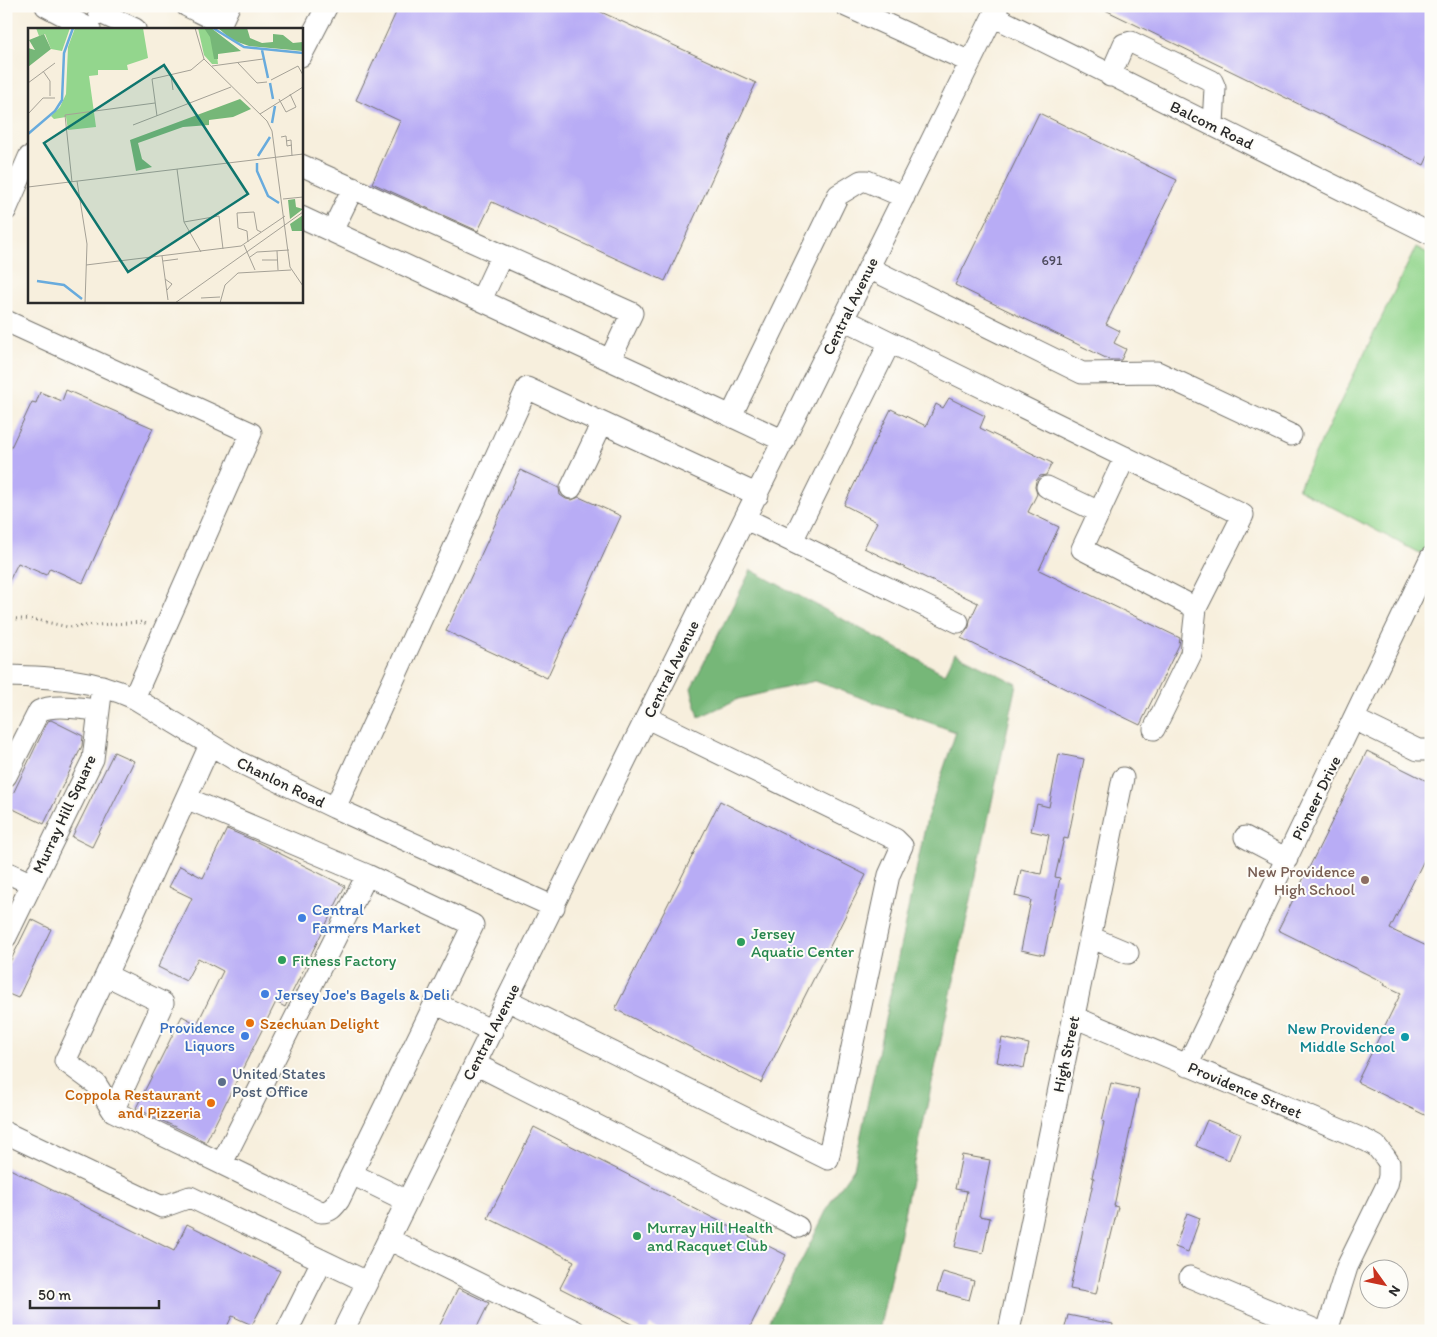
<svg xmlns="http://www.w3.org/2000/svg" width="1437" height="1337" font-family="Itim,sans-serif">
  <rect width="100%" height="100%" fill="#fdfcf7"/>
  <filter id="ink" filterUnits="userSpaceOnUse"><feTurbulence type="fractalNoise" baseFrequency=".02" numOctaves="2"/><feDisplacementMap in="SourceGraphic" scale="10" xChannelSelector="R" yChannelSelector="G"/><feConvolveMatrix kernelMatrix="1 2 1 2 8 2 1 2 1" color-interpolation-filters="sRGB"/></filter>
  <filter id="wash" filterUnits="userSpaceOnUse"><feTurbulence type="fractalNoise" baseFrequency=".0096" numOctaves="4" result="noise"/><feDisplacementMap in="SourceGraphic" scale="20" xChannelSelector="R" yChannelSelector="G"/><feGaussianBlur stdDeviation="1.12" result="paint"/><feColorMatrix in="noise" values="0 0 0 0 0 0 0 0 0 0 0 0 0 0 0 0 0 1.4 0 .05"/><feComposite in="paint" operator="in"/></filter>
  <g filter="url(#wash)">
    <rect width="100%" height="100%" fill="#f7efdd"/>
    <!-- green -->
    <path fill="#93d68d" stroke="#5f805c" d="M1416 247 1431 255V555L1417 552 1298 489Z"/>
    <!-- forest -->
    <path fill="#76b778" stroke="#507152" d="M751 570 945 674 955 653 1017 684 879 1331H764L803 1258 832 1199 854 1168 927 818 956 732 815 681 738 699 699 717 691 688Z"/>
    <g id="blocks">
      <!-- building -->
      <path fill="#b8acf5" d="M399 6H588L756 83 665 281 492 202 478 231 372 183 400 121 356 100Z
        M1097 6H1431V150L1424 165Z
        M1039 113 1177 180 1106 324 1120 331 1114 343 1126 349 1121 360H1110L955 285Z
        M66 390 153 428 83 583 50 568 46 575 18 563 6 587V458L32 402 36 403 40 392 62 401Z
        M949 398 985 416 980 428 1052 463 1046 475 1040 476 1036 481 1035 487 1037 494 1028 512 1059 527 1039 570 1180 638 1179 645 1140 725 961 638 969 627 970 620 978 603 864 548 877 522 844 505 891 409 926 426 936 404 943 408Z
        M520 470 559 488 560 495 566 499 572 500 579 497 621 516 547 678 446 631Z
        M51 720 83 736 82 746 44 824 7 806 48 721Z
        M1367 751 1431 783V846L1390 929 1431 948V1118L1357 1082 1401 993 1384 985 1385 983 1278 930Z
        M114 752 134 761 92 847 72 837Z
        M1059 754 1084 759 1068 839 1064 838 1055 877 1060 878 1044 955 1021 950 1031 900 1015 896 1021 870 1041 874 1049 835 1031 831 1037 804 1049 807Z
        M720 801 866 875 761 1083 615 1009Z
        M227 829 255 841 345 886 285 1007 276 1002 206 1142 136 1108 182 1016 197 1024 223 971 198 958 186 981 158 967 192 898 169 887 180 866 203 878Z
        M31 919 51 929 18 998 6 993V970Z
        M1002 1038 1029 1044 1024 1068 997 1062Z
        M1111 1083 1139 1089 1114 1206 1118 1207 1110 1240H1108L1096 1294 1070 1289 1094 1178 1092 1177 1104 1122 1102 1121Z
        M1207 1120 1240 1133 1229 1160 1196 1146Z
        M534 1127 786 1255 748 1331H662L650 1325 647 1331H645L560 1288 574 1261 488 1218Z
        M962 1155 990 1160 979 1216 990 1218 983 1253 955 1247 967 1191 955 1189Z
        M6 1167 174 1251 187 1224 280 1271 252 1325 232 1316 225 1331H6Z
        M1187 1213 1200 1218 1188 1252 1175 1247Z
        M943 1272 974 1281 969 1300 937 1291Z
        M458 1288 489 1303 475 1331H437Z
        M1068 1315 1113 1324 1112 1331H1064Z"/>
    </g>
  </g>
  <g filter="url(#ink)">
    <use href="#blocks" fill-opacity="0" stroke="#727069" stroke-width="1"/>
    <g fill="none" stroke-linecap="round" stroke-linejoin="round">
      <!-- minor casing -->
      <g stroke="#727069" stroke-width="23">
        <path id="minor" d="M46 6 90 29
          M187 6 221 23 229 6
          M846 6 970 62
          M99 12 135 29
          M993 16 1431 234
          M301 56 327 6
          M1110 76 1124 44 1131 42 1212 81 1215 88 1213 124
          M301 165 632 313 610 360
          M6 210 29 157
          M301 217 731 416
          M332 231 353 188
          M869 268 1082 373 1157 372 1291 435
          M481 300 502 255
          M843 319 1243 515 1196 608 1191 654 1154 729
          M6 321 251 433 134 698
          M784 441 731 416 838 195 861 181H867L904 197
          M1125 457 1082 549 1196 608
          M1047 487 1099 512
          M571 488 602 423
          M746 519 958 622
          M792 541 890 342
          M6 676C51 677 93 679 134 698L239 762 335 808 554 907
          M1354 719 1418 750H1431
          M6 776 39 711C54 703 82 709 98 710
          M186 798 367 875 473 925 339 1200C334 1207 330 1212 321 1212L113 1111 163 1003 106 975 210 745
          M335 808 527 388 758 495
          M1245 837 1287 859
          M6 872 32 884
          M6 937 93 759 102 686
          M1090 937 1128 953
          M106 975 65 1061 96 1084 113 1111
          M507 1000 828 1159 889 875 902 846 895 839 647 718
          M435 1003 492 1031
          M1074 1017 1367 1141 1376 1146 1385 1157 1389 1163V1176L1387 1185 1347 1267 1327 1331
          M475 1064 798 1227
          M1187 1066 1431 557
          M6 1133 162 1207 190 1197 367 1282
          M222 1163 367 875
          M352 1174 407 1201
          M388 1239 575 1331
          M1190 1277 1318 1331
          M287 1331 322 1261
          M343 1331 998 6
          M1009 1331 1123 778"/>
      </g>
      <!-- path -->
      <path stroke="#727069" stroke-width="3" stroke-dasharray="1 4" stroke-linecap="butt" d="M6 618 37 620 68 627 143 622 147 624"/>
      <!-- minor -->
      <use href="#minor" stroke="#fff" stroke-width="21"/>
    </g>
  </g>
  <!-- markers -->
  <circle fill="#8d6e63" stroke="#fdfcf7" stroke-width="2" cx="1365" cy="880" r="5"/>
  <g fill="#3f7fe0" stroke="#fdfcf7" stroke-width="2">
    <circle cx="302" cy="918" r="5"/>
    <circle cx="265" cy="994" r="5"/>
    <circle cx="245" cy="1036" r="5"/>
  </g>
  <g fill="#2e9e5b" stroke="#fdfcf7" stroke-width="2">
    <circle cx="741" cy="942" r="5"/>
    <circle cx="282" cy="960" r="5"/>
    <circle cx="637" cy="1236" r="5"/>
  </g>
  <g fill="#e8710a" stroke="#fdfcf7" stroke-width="2">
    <circle cx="250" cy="1023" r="5"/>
    <circle cx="211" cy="1103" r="5"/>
  </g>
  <circle fill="#0f9aa8" stroke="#fdfcf7" stroke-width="2" cx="1405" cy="1037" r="5"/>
  <circle fill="#5c6f8a" stroke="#fdfcf7" stroke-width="2" cx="222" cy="1082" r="5"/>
  <g text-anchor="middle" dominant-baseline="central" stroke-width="4" stroke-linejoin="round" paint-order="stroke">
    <!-- number labels -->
    <g font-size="14" fill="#4e4b5e">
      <text x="1052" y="260">691</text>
    </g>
    <!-- street labels -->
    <g font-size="16" fill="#2b2b2b" stroke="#fdfcf7">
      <text transform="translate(1212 125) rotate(26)">Balcom Road</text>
      <text transform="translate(850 306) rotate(-64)">Central Avenue</text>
      <text transform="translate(671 669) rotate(-64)">Central Avenue</text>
      <text transform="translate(281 782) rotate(26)">Chanlon Road</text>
      <text transform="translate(1316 798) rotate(-64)">Pioneer Drive</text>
      <text transform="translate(64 814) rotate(-65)">Murray Hill Square</text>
      <text transform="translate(491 1032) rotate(-63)">Central Avenue</text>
      <text transform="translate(1066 1054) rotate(-78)">High Street</text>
      <text transform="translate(1245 1090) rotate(23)">Providence Street</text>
    </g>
    <!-- education labels -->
    <g font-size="16" fill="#785e54" stroke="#fdfcf7" text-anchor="end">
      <text x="1355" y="871">New Providence<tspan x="1355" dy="18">High School</tspan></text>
    </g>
    <!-- shop labels -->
    <g font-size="16" fill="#366cbe" stroke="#fdfcf7" text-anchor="start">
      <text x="312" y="909">Central<tspan x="312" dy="18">Farmers Market</tspan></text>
      <text x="275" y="994">Jersey Joe's Bagels &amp; Deli</text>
      <text x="235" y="1027" text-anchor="end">Providence<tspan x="235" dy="18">Liquors</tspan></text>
    </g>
    <!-- leisure labels -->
    <g font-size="16" fill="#27864d" stroke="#fdfcf7" text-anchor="start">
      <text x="751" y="933">Jersey<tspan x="751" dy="18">Aquatic Center</tspan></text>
      <text x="292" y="960">Fitness Factory</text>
      <text x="647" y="1227">Murray Hill Health<tspan x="647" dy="18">and Racquet Club</tspan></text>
    </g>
    <!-- food labels -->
    <g font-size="16" fill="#c56008" stroke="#fdfcf7" text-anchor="start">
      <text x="260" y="1023">Szechuan Delight</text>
      <text x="201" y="1094" text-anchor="end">Coppola Restaurant<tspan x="201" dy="18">and Pizzeria</tspan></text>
    </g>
    <!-- culture labels -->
    <g font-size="16" fill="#0d838f" stroke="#fdfcf7" text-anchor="end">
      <text x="1395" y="1028">New Providence<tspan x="1395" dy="18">Middle School</tspan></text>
    </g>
    <!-- service labels -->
    <g font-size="16" fill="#4e5e75" stroke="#fdfcf7" text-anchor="start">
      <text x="232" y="1073">United States<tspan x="232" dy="18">Post Office</tspan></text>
    </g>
  </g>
  <!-- overview -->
  <g transform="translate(28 28)">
    <rect width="275" height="275" fill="#f7efdd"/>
    <path d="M8 0H42L34 23 23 21 17 6 11 8ZM47 0H115L120 30 99 37 100 42H70V47L61 48 68 99 40 102 38 89 26 91 23 88 32 79 38 66 40 19ZM170 0H183L195 10 188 18 190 36H184L176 27Z" fill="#93d68d"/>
    <path d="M176 0H183L213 23 190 26V31H186L182 9ZM190 0H219L222 10 234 15 245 14V6L255 7 265 15 275 14V23L221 18 204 12ZM16 6 23 21 0 39V20L7 22 1 12ZM212 71 223 81 205 89 181 92V97L155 99 110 115 114 131 124 139 108 143 102 112ZM267 171 268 179 275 181 262 191 260 172ZM275 187V203H264L262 196Z" fill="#76b778"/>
    <path fill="none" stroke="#68abdd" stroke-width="2.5" d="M185 0 216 19 275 25M234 22 240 50M242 55 245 71M244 95 247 78M0 106 27 83 34 72 36 25 45 0M230 128 242 109M229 135V143L240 168 251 175M9 253 36 257 54 271"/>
    <path fill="none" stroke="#a5a196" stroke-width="1" d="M167 0 176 31 239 93 244 103 262 239 275 258M210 35 229 55 239 54M184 38 235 31M15 43 22 53V68M143 47 145 62M243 52 270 38 275 47M0 55 27 35M251 71 258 84 268 79 262 66M0 86 15 70H27M232 86 275 59M129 88 124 51 163 42 176 31M105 97 203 59M253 109 258 108 259 118 264 117M258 113 263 112 264 128M149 141 156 194 173 224M49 153 59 216 57 275M44 154 37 87 127 75M0 159 275 126M255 171 275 169M156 194 191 188 195 221M220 214 219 203 210 200 209 185 226 184 229 202 233 204M216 217 227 242M249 223 250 242M134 228 140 272M222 229 229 224 261 222M234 232H250M135 233 150 231M58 237 213 218 257 188M137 251 144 256 139 262M173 270 192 269M147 275 275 184M192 275 197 257 210 245 263 242"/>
    <path fill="#0f766e" fill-opacity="0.15" stroke="#0f766e" stroke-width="2.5" d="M136 37 220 166 100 244 16 115Z"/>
    <rect width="275" height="275" fill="none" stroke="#2b2b2b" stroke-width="2.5"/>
  </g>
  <!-- margin -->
  <rect width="1437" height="1337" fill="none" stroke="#fdfcf7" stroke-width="25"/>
  <!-- north arrow -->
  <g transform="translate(1384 1284) rotate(123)"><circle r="24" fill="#fdfcf7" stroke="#a9a8a5"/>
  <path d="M0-4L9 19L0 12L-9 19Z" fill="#c8321e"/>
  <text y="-8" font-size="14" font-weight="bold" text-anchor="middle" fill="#2b2b2b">N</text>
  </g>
  <!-- scale -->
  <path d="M30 1300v8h129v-8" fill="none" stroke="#2b2b2b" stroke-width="2.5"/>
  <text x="38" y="1300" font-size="15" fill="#2b2b2b" stroke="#fdfcf7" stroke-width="4" paint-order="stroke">50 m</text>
</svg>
